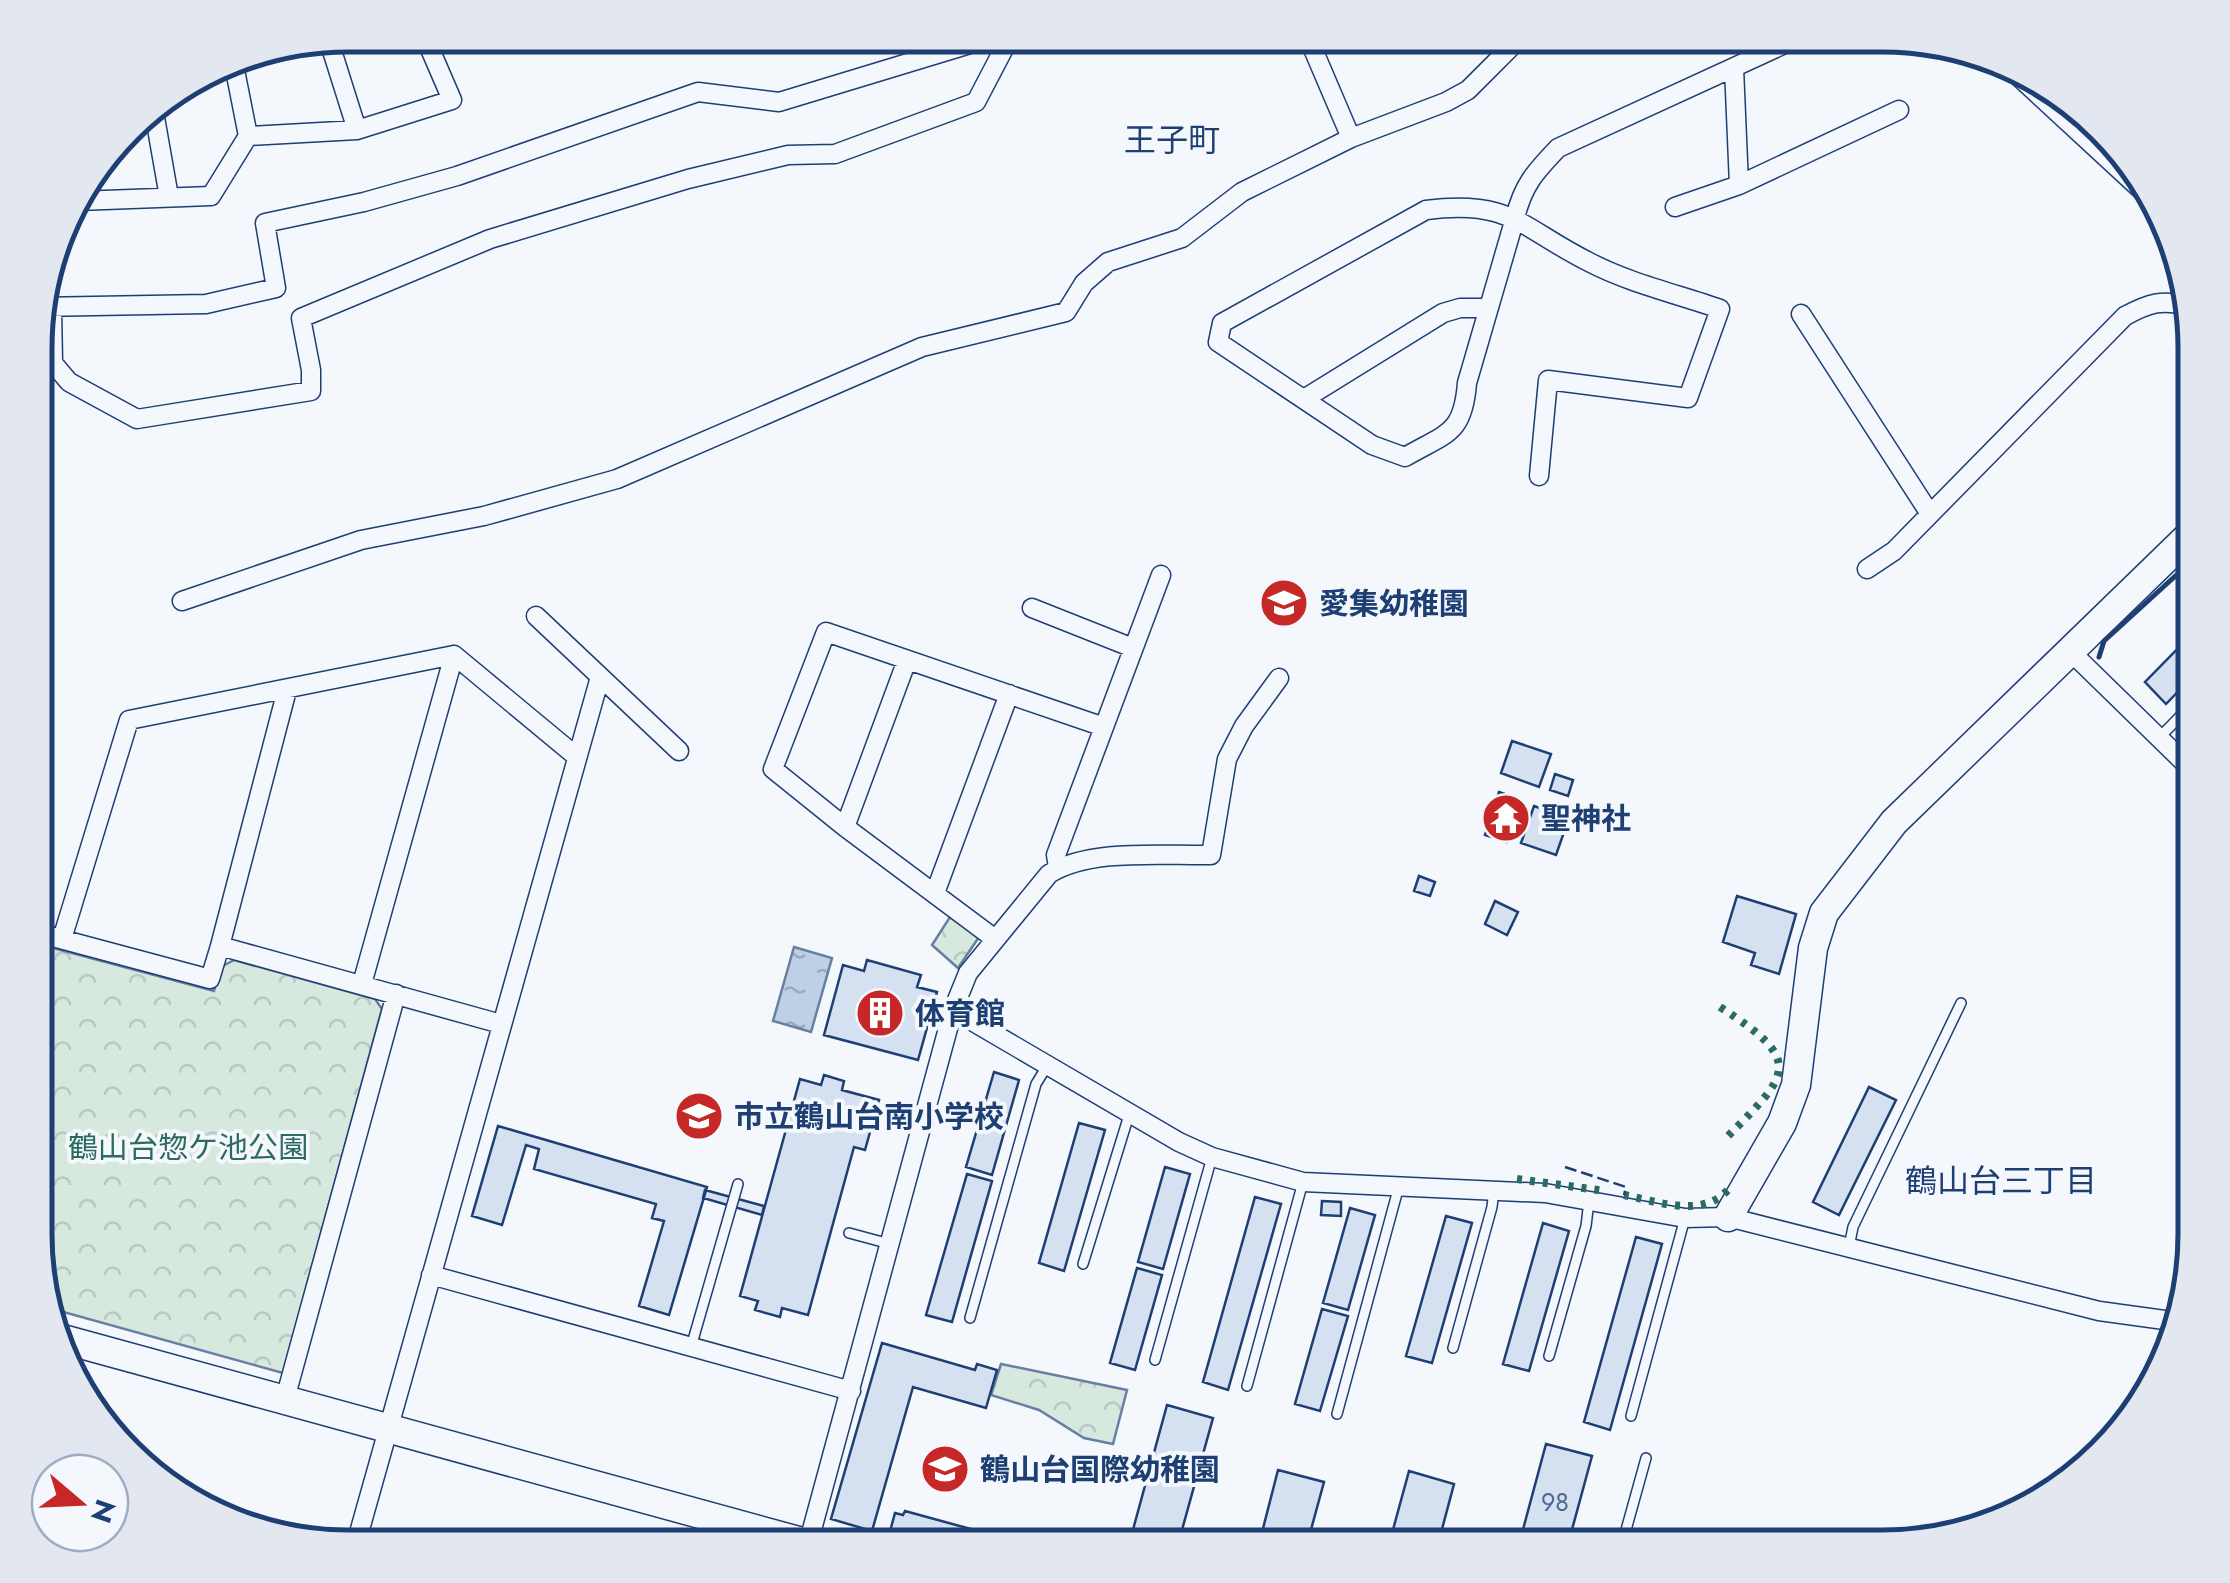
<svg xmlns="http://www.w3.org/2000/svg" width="2230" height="1583" font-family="Jost,'Noto Sans JP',sans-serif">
  <defs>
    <pattern id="park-crowns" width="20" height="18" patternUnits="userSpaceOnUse" patternTransform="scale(2.5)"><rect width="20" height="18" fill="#d7e8df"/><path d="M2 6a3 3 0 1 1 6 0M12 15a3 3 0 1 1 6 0" fill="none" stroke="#b8c8c3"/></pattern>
    <pattern id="water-ripples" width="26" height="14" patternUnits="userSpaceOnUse" patternTransform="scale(2.5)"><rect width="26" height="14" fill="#bed0e5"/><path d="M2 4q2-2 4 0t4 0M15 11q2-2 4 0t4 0" fill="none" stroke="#9aaabe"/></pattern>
  </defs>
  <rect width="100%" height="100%" fill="#f4f7fb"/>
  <!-- park -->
  <path fill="url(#park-crowns)" stroke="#687fa3" stroke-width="2.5" d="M950 917 979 937 958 968 932 945Z
    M38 944 214 991 221 967 234 960 375 999 382 1009 283 1373 49 1308 38 1275Z
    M1001 1364 1127 1390 1113 1444 1084 1438 1039 1410 991 1395Z"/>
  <!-- water -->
  <path fill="url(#water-ripples)" stroke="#687fa3" stroke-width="2.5" d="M794 947 832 958 811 1032 773 1021Z"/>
  <!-- building -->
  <path fill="#d5e0f0" stroke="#1d3f73" stroke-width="2.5" d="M2194 632V675L2166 704 2145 682Z
    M1512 741 1551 754 1539 787 1501 773Z
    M1555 774 1573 780 1568 796 1550 790Z
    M1499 792 1521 800 1507 842 1485 835Z
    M1534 806 1569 818 1556 855 1521 843Z
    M1419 876 1435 882 1430 896 1414 891Z
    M1737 896 1796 914 1779 974 1751 965 1755 953 1723 942Z
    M1495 901 1518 912 1507 935 1485 924Z
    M867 960 921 975 917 987 937 992 918 1060 824 1035 843 965 864 971Z
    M994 1072 1019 1080 992 1175 966 1167Z
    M824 1075 844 1081 842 1090 879 1100 865 1150 854 1147 808 1315 782 1308 780 1317 755 1310 758 1301 740 1296 800 1079 821 1085Z
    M1869 1087 1896 1100 1839 1215 1813 1202Z
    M1079 1123 1105 1130 1064 1271 1039 1263Z
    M498 1126 707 1187 669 1315 639 1306 664 1221 652 1218 656 1204 534 1169 539 1149 526 1145 502 1225 472 1216Z
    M1165 1167 1190 1174 1163 1269 1138 1262Z
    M967 1174 992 1181 952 1322 926 1315Z
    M705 1190 764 1206 762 1215 703 1198Z
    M1255 1197 1281 1204 1228 1390 1203 1382Z
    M1322 1201 1341 1202V1216L1321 1215Z
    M1350 1208 1375 1215 1348 1310 1323 1303Z
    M1446 1216 1472 1223 1432 1363 1406 1356Z
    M1543 1223 1569 1231 1529 1371 1503 1364Z
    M1636 1237 1662 1244 1610 1430 1584 1422Z
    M1137 1268 1162 1275 1135 1370 1110 1363Z
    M1322 1309 1348 1316 1320 1411 1295 1404Z
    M882 1343 975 1370 977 1364 997 1370 986 1408 913 1387 872 1531 831 1519Z
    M1167 1405 1213 1418 1177 1548H1128Z
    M1546 1444 1592 1456 1567 1548H1518Z
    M1278 1470 1324 1482 1306 1548H1258Z
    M1409 1471 1454 1484 1437 1548H1388Z
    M905 1511 978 1531 977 1535 986 1537 983 1548H934L889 1535 895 1513 903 1515Z"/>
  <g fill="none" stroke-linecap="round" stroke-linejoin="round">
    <!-- lane casing -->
    <g stroke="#1d3f73" stroke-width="12">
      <path id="lane" d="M2159 738 2194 702
        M849 1233 890 1244
        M1849 1247 1853 1227 1961 1003
        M1083 1264 1129 1115
        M970 1318 1036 1084 1047 1066
        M691 1347 738 1184
        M1453 1348 1492 1207 1494 1190
        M1549 1356 1586 1226 1589 1201
        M1155 1360 1212 1157
        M1247 1386 1303 1182
        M1337 1414 1399 1186
        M1631 1416 1685 1218
        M1621 1548 1646 1458"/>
    </g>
    <!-- street casing -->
    <g stroke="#1d3f73" stroke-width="21">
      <path id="street" d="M1307 35 1351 138
        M328 38 357 130
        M2005 64 2163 210
        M1734 68 1739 185
        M153 106 169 197
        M248 136 357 130 452 100 424 35
        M76 193 78 201 211 196 248 136 233 60
        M1675 207 1739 185 1899 110
        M38 307 206 304 276 288 265 223 364 202 457 176 698 92 779 102 1000 35
        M52 308 53 363 69 382 137 419 311 391V370L301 318 490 239 688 179 788 155 835 154 976 102 1011 35
        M1801 314 1930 514
        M1304 399 1443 313 1460 308H1489
        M1539 476 1548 380 1688 398 1720 309C1677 294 1629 283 1589 262 1521 228 1511 199 1426 210L1222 323 1218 342 1372 445 1405 457C1446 433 1463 435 1467 383L1515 218C1523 185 1535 172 1558 148L1802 36
        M1867 569 1894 551 2125 316C2149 303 2162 299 2188 306
        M182 601 361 540 484 516 617 479 922 347 1066 312 1084 283 1108 262 1182 238 1242 192 1351 138 1446 102 1468 90 1523 35
        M1032 608 1133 648
        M536 616 679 751
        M2070 651 2194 772
        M845 827 907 660
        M1058 868 1056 855 1161 575
        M935 893 1009 694
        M38 933 210 979 220 946 501 1024
        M62 939 129 720 454 655 577 757
        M995 939 845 827 773 769 826 632 1104 727
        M220 946 287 690
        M362 984 454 655
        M953 1010 1179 1142 1212 1157 1303 1182 1545 1193 1685 1218 1728 1217 2099 1311 2179 1322
        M431 1275 851 1391
        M285 1399 396 994
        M355 1547 600 677
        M807 1548 953 1010 968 973 1049 874C1090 848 1163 856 1211 855L1227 759 1244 726 1279 678"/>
    </g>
    <!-- secondary casing -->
    <g stroke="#1d3f73" stroke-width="31">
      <path id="secondary" d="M1728 1217 1782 1123 1796 1085 1813 948 1824 913 1894 822 2194 531
        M59 1338 824 1548"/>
    </g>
    <!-- lane -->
    <use href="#lane" stroke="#f4f7fb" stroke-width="9"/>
    <!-- street -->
    <use href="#street" stroke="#f4f7fb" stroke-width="18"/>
    <!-- secondary -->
    <use href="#secondary" stroke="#f4f7fb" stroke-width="28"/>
    <!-- hedge -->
    <path stroke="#2c6c60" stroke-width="8" stroke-dasharray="5 8" stroke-linecap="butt" d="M1720 1007C1804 1061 1791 1073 1726 1138
      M1517 1179 1605 1191
      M1624 1195C1660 1202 1706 1220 1731 1186"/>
    <!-- fence -->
    <path stroke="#1d3f73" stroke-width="2.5" stroke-dasharray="12 5" stroke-linecap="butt" d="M1565 1167 1626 1187 1624 1195"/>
    <!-- wall -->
    <path stroke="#1d3f73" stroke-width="5" d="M2099 657 2104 641 2194 559"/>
  </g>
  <!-- icons -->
  <defs>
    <g id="school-disc" transform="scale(2.5)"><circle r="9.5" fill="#c62828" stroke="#f4f7fb"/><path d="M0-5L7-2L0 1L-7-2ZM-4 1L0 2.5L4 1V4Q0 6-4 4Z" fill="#fff"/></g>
    <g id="temple-disc" transform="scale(2.5)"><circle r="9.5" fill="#c62828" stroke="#f4f7fb"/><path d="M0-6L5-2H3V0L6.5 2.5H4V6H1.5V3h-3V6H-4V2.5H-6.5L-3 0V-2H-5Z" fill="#fff"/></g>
    <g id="building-disc" transform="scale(2.5)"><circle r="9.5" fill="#c62828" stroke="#f4f7fb"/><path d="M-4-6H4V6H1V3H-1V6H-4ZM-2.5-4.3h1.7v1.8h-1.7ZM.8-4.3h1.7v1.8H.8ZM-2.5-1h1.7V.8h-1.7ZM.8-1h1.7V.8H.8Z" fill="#fff"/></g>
  </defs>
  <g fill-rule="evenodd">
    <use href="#school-disc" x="1284" y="603"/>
    <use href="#temple-disc" x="1506" y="818"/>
    <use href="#building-disc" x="880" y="1013"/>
    <use href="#school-disc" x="699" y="1116"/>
    <use href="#school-disc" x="945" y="1469"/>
  </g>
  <g text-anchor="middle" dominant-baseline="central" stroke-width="8" stroke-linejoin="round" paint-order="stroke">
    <!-- number labels -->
    <g font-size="25" fill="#4b6792">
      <text x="1555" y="1502">98</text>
    </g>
    <!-- poi labels -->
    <g font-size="30" font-weight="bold" fill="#1d3f73" stroke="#f4f7fb" text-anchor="start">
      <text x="1319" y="603">愛集幼稚園</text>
      <text x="1541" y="818">聖神社</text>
      <text x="915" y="1013">体育館</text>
      <text x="734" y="1116">市立鶴山台南小学校</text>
      <text x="980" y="1469">鶴山台国際幼稚園</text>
    </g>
    <!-- park labels -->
    <g font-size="30" fill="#2c6c60" stroke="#f4f7fb">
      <text x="188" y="1147">鶴山台惣ケ池公園</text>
    </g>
    <!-- neighbourhood labels -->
    <g font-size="32" fill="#1d3f73" stroke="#f4f7fb">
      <text x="1172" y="140">王子町</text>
      <text x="2001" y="1181">鶴山台三丁目</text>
    </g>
  </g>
  <!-- crop -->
  <path d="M0 0H2230V1583H0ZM348 52H1882A296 296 0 0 1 2178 348V1234A296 296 0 0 1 1882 1530H348A296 296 0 0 1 52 1234V348A296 296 0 0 1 348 52Z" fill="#e3e8f0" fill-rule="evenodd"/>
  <path fill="none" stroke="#1d3f73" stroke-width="5" d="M348 52H1882A296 296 0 0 1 2178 348V1234A296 296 0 0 1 1882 1530H348A296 296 0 0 1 52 1234V348A296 296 0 0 1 348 52Z"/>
  <!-- north arrow -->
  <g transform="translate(80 1503) rotate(109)"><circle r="48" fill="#f4f7fb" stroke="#9eadc5" stroke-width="2.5"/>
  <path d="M0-8L18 38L0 25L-18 38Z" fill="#c62828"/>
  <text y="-15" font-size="28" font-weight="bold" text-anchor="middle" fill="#1d3f73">N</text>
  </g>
</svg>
